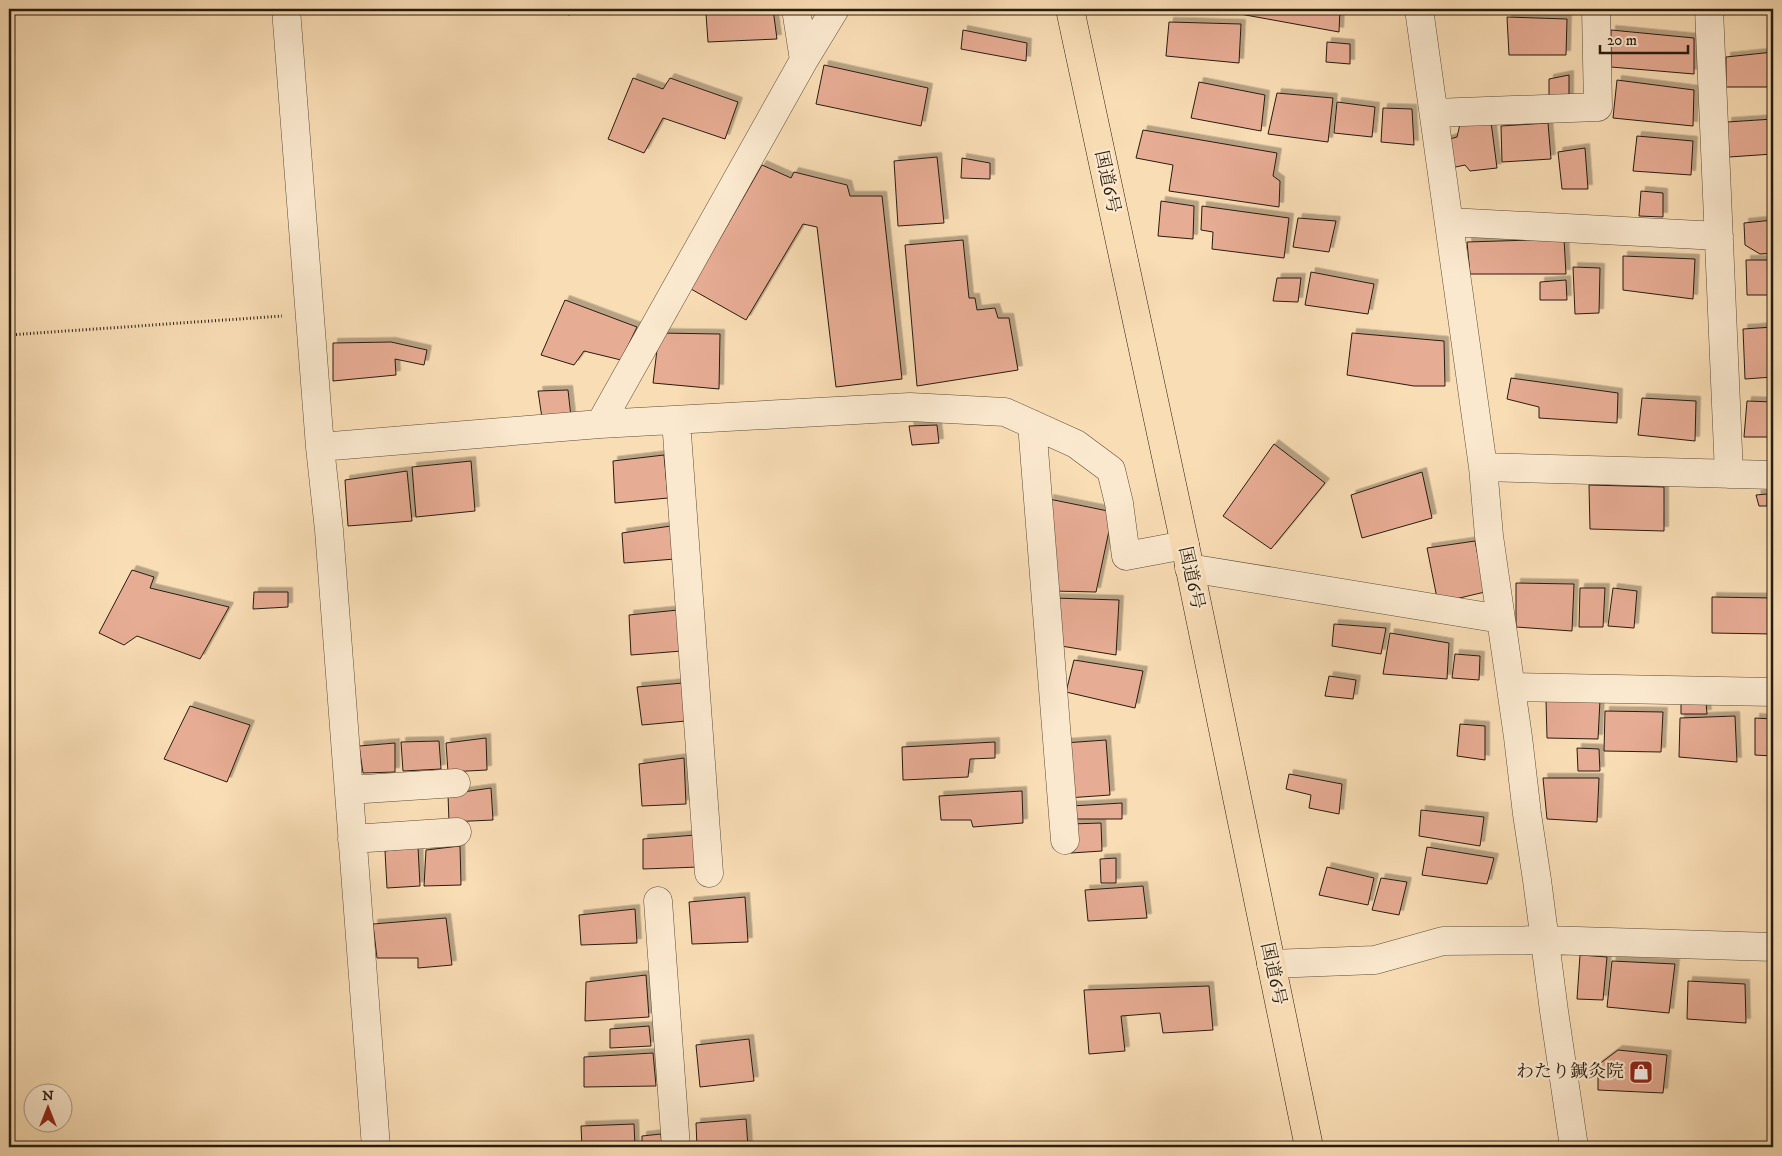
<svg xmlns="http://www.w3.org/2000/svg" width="1782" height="1156" font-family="'IM FELL DW Pica','Noto Serif JP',serif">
  <defs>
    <filter id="shadow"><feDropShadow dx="4.5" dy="-4.5" stdDeviation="0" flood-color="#0004"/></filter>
  </defs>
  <rect width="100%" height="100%" fill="#f9ddb5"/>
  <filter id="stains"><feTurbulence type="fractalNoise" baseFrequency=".004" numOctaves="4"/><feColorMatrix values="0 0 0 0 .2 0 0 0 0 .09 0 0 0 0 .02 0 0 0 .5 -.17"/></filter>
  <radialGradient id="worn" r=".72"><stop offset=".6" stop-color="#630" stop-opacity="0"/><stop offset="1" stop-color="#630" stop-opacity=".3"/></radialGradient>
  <!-- building -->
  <path fill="#e7ac94" stroke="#281c0f" filter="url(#shadow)" d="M552 9H563V12L553 13Z
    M567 9H594V10L568 15Z
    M763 9H773L777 39 708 42 706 14Z
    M1229 9H1340L1339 32 1229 12Z
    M1346 9H1380V13Z
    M1507 17 1567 19 1566 55H1509Z
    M1169 22 1241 24 1239 63 1166 56Z
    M963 30 1027 43 1026 61 961 49Z
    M1611 30 1694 38V74L1611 67Z
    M1327 42 1350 44V64L1326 62Z
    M1773 52V87H1726V57Z
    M824 65 928 88 921 126 816 104Z
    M1569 75V99H1549V79Z
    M633 78 663 89 670 78 738 102 725 139 663 118 644 153 608 139Z
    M1617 80 1694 90 1693 126 1613 118Z
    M1199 82 1265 95 1261 131 1191 118Z
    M1277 93 1333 98 1328 142 1268 134Z
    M1337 102 1375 107 1372 137 1334 133Z
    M1383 108 1412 109 1414 145 1381 142Z
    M1773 119V154L1729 157 1727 122Z
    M1491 122 1497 168 1470 171 1465 165 1451 168 1446 140 1457 137 1460 124Z
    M1548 123 1551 159 1502 162 1501 126Z
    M1143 130 1277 153 1273 176 1280 181 1279 207 1169 191 1173 165 1136 158Z
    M1637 136 1693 141 1691 175 1633 171Z
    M1585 148 1588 189H1562L1558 152Z
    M937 157 944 223 898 226 894 161Z
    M962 158 990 163V179L961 178Z
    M762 165 791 178 794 172 847 185 850 196H882L902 379 836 387 817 227 803 224 746 320 691 289Z
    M1641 191 1663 193V217L1639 216Z
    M1161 201 1194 206 1193 239 1158 236Z
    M1202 206 1289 218 1284 258 1212 249 1213 232 1201 230Z
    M1298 218 1336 221 1329 252 1293 247Z
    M1773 220V253L1760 254 1745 245 1744 223Z
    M1564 239 1566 274H1470L1467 242Z
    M963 240 969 298H975L977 310 995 308 998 318H1009L1018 370 917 386 905 245Z
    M1623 256 1695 259 1693 299 1623 290Z
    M1746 260H1773V295H1747Z
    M1573 267 1600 268 1599 313 1575 314Z
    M1311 272 1374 284 1368 314 1305 305Z
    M1277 278H1301L1298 302 1273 301Z
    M1566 280 1567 300H1540V282Z
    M565 300 637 327 621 360 584 351 574 365 541 355Z
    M1773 327V377L1745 379 1743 329Z
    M659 333 720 334 719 389 653 383Z
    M1352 333 1444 341 1445 386H1414L1347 375Z
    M391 342 427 350 424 365 395 359 396 375 333 381V343Z
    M1511 378 1618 393 1617 423 1539 418V407L1507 399Z
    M568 390 571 417 542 418 538 391Z
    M1642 398 1696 401 1695 441 1638 435Z
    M1747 401 1773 402V437H1744Z
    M937 425 939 443 912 445 909 426Z
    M1274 444 1325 483 1271 549 1223 516Z
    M664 455 668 498 615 503 613 461Z
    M471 461 475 511 416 517 412 467Z
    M407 471 412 521 348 526 345 480Z
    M1422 472 1432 518 1362 538 1351 495Z
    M1589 485 1664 487V531L1590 529Z
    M1767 494V506H1759L1756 495Z
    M1049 499 1113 512 1096 592 1053 591Z
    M671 526 675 559 624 563 622 533Z
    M1475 541 1485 592 1438 603 1427 548Z
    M132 570 154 577 150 588 229 607 200 659 137 636 124 645 99 633Z
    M1516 583 1574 584 1572 631 1516 627Z
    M1580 588H1605L1603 627H1579Z
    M1613 588 1637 591 1634 628 1608 626Z
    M254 592H288V607L253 609Z
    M1712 597 1773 598V634L1712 633Z
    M1053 598 1119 600 1116 655 1055 645Z
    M678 610 682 651 631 655 629 615Z
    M1334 624 1386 628 1381 654 1332 646Z
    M1390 633 1449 643 1447 679 1383 674Z
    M1455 654 1480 656 1479 680 1452 678Z
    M1074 660 1143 671 1135 708 1066 692Z
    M1329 676 1356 680 1353 699 1325 696Z
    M683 683 686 721 642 725 637 687Z
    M1546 700H1600L1598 739 1547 738Z
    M1681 702H1706L1707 714H1681Z
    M190 706 250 725 227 782 164 759Z
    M1605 711 1663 712 1661 752 1604 751Z
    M1735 716 1737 762 1679 757 1680 718Z
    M1755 718 1773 719V756L1755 755Z
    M1460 724 1485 726V760L1457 756Z
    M486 738 487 770 448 772 446 743Z
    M1106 740 1110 795 1067 798 1064 743Z
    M439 741 441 769 403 771 401 742Z
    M995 742V758L970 759 968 777 903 780 902 747Z
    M395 743V772L363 773 359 746Z
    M1577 748 1599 749 1600 771H1578Z
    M684 758 686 804 642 806 639 764Z
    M1289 774 1342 784 1339 814 1309 808 1311 795 1286 789Z
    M1543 778H1599L1597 822 1547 819Z
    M491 788 493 820 449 822 448 794Z
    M1022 791 1023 823 973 827 971 820H941L939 796Z
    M1122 803V819H1071V806Z
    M1421 810 1484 817 1480 846 1419 836Z
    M1101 823 1102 851 1071 853 1070 824Z
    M696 835 699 867 643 869V839Z
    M460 846 461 885 424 886 426 850Z
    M418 847 420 886 387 888 385 851Z
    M1427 847 1494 858 1487 884 1422 875Z
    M1116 858V883H1101L1100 859Z
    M1327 867 1374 878 1368 905 1319 895Z
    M1381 878 1407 882 1399 915 1372 910Z
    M1143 886 1147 918 1088 921 1085 890Z
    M745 897 748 942 692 944 689 902Z
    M635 909 637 943 581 945 579 915Z
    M446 918 452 965 418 968V958H377L373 924Z
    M1580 955 1607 957 1603 1000 1577 999Z
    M1612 961 1675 964 1669 1013 1607 1007Z
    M646 975 649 1017 585 1021 586 982Z
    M1688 981 1745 984 1746 1023 1687 1019Z
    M1209 986 1213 1030 1163 1033 1160 1013 1121 1016 1125 1051 1089 1054 1084 990Z
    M649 1026 651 1046 610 1048V1029Z
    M749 1039 754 1081 700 1087 696 1045Z
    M1618 1050 1667 1055 1663 1093 1598 1090V1065Z
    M653 1053 656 1086 584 1087V1057Z
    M746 1119 748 1147H697L696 1123Z
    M634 1124 635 1147H582L581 1126Z
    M661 1134 662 1147H642V1136Z"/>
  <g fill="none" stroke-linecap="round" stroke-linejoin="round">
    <!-- minor casing -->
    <g stroke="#5c4c38" stroke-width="29">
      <path id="minor" d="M286 9 320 447 329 530 376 1147
        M796 9 804 60
        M1419 9 1483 467 1489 536 1518 737 1527 814 1537 880 1554 1011 1574 1147
        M1709 9 1729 474
        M1434 113 1598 107 1596 9
        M1449 222 1719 236
        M676 420 709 873
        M600 424 804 60 835 9
        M1032 424 1065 840
        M320 447 600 424 910 407 1005 412 1076 444 1111 470 1119 503 1126 556 1185 545
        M1483 467 1773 475
        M1189 568 1501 619
        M1511 687 1773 692
        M349 790 456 783
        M352 839 457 832
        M658 901 676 1147
        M1271 964 1375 960 1443 941 1545 940 1773 947"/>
    </g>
    <!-- highway casing -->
    <g stroke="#281c0f" stroke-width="29">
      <path id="highway" d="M1070 9 1185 545 1309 1147"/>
    </g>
    <!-- path -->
    <path stroke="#281c0f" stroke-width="3" stroke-dasharray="1 2.5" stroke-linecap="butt" d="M9 335 282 316"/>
    <!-- minor -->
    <use href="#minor" stroke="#fbe9cf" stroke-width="28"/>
    <!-- highway -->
    <use href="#highway" stroke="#f9ddb5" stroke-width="28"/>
  </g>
  <!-- icons -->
  <defs>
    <g id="shop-square" transform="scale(1.25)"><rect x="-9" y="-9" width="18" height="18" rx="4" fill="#8f2418" stroke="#fbe9cf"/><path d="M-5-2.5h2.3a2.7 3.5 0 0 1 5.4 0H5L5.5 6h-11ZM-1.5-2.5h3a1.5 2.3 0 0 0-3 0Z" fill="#fff"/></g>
  </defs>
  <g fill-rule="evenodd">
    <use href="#shop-square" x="1641" y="1072"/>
  </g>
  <g text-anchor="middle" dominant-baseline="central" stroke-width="4.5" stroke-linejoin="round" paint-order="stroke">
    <!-- street labels -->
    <g font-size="18" fill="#281c0f" stroke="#fbe9cf">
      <text transform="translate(1107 182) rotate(78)">国道6号</text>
      <text transform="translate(1191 578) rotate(78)">国道6号</text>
      <text transform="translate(1273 974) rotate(78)">国道6号</text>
    </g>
    <!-- poi labels -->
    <g font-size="18" fill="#281c0f" stroke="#fbe9cf" text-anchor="end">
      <text x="1624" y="1072">わたり鍼灸院</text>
    </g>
  </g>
  <!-- margin -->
  <rect width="1782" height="1156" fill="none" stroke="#f9ddb5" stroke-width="30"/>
  <rect x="10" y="10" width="1762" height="1136" fill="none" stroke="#281c0f" stroke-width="2.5"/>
  <rect x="15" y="15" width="1752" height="1126" fill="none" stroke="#281c0f"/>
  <!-- north arrow -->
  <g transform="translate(48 1108)"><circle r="24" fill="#fbe9cf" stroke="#a79782"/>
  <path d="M0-4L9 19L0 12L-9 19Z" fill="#8f2418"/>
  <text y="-8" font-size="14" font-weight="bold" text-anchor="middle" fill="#281c0f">N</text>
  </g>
  <!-- scale -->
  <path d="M1600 45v8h88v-8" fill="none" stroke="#281c0f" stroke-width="2.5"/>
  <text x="1607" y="45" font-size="15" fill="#281c0f" stroke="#fbe9cf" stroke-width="4" paint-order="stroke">20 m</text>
  <rect width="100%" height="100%" filter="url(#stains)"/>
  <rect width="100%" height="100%" fill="url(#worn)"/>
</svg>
